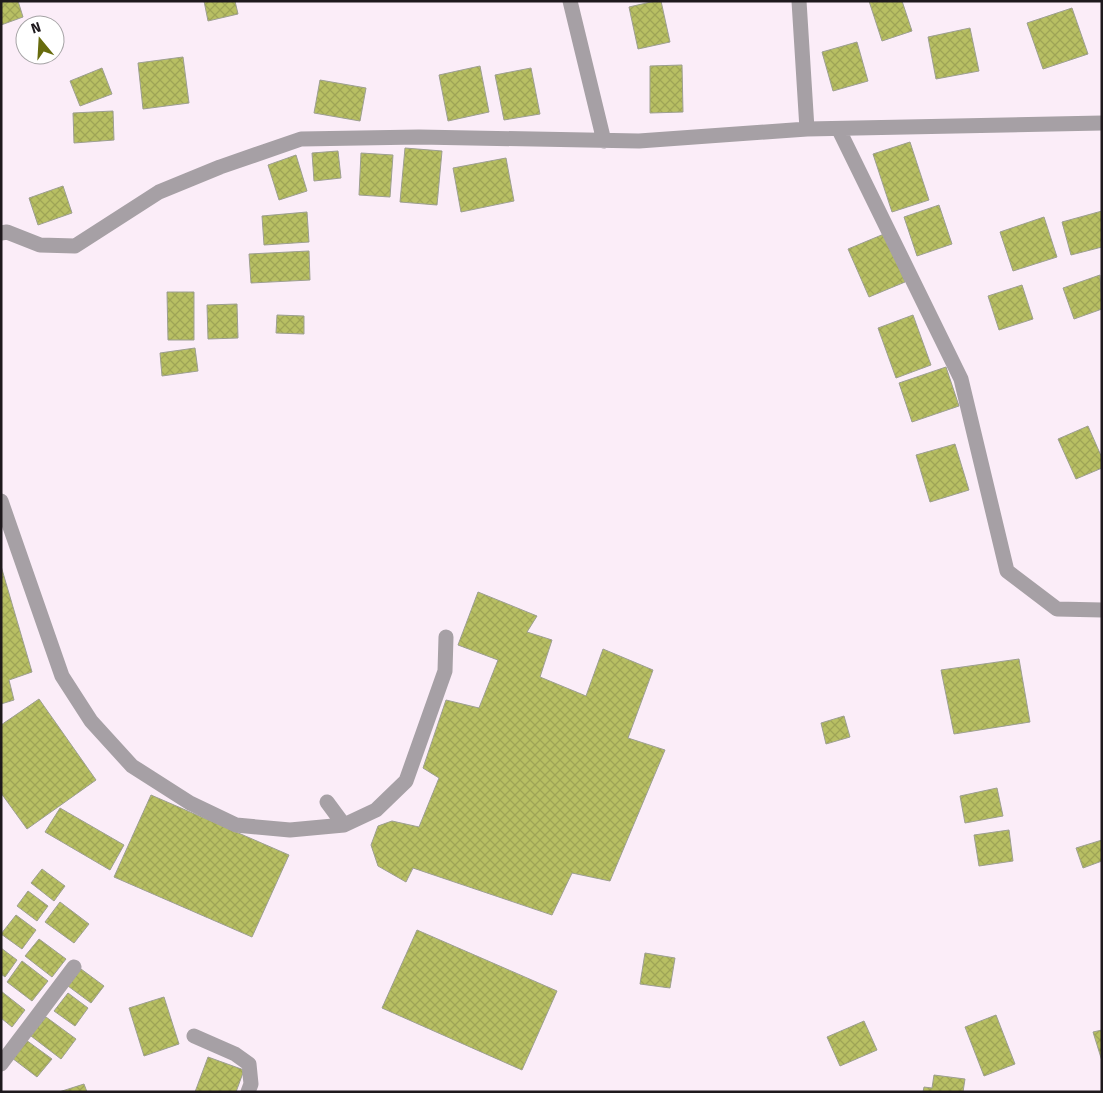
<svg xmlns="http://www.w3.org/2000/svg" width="1103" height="1093" font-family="'Fira Sans',sans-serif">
  <defs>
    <pattern id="building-cross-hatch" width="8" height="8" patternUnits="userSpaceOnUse" patternTransform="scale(1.25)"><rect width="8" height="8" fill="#b8bf63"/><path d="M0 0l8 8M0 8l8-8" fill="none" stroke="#9ea456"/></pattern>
  </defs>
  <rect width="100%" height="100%" fill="#fbedf8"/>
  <!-- building -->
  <path fill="url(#building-cross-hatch)" stroke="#9d9f90" d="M1 1H18L23 17 1 25Z
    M204 1H235L238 14 208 21Z
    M655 1H661L670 42 638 49 629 7Z
    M869 1H902L912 31 882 41Z
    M1072 8 1088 54 1043 69 1027 23Z
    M970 28 979 71 936 79 928 37Z
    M857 42 868 81 833 91 822 52Z
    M183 57 189 103 143 109 138 63Z
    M682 65 683 112 650 113V66Z
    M480 66 489 112 448 121 439 75Z
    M102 68 112 94 80 106 70 81Z
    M531 68 540 114 504 120 495 75Z
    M320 80 366 88 360 121 314 113Z
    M113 111 114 140 74 143 73 113Z
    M910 142 929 200 892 212 873 154Z
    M405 148 442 151 437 205 400 202Z
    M338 151 341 178 314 181 312 153Z
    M361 153 393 155 390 197 359 195Z
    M296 155 307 191 279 200 268 165Z
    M506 158 514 201 461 212 453 168Z
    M63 186 72 213 38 225 29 198Z
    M939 205 952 244 917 256 904 217Z
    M1102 211V247L1071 255 1062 222Z
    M307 212 309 242 264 245 262 216Z
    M1044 217 1057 257 1013 271 1000 232Z
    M884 234 905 282 869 297 848 249Z
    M309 251 310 280 251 283 249 254Z
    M1100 275 1102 309 1074 319 1063 288Z
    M1022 285 1033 319 999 330 988 296Z
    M167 292H194V340H168Z
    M237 304 238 338 208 339 207 305Z
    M277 315 304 316V334L276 333Z
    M913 315 931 365 896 378 878 328Z
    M195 348 198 371 162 376 160 353Z
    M946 367 959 406 912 422 899 383Z
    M1088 426 1102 458V468L1076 479 1058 439Z
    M955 444 969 490 930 502 916 455Z
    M1 566 32 672 9 680 14 700 1 704Z
    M478 592 537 616 527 632 552 640 540 677 586 696 603 649 653 670 628 738 665 750 610 881 572 873 552 915 413 868 406 882 378 866 371 845 378 826 392 821 419 827 439 778 423 768 446 700 479 708 498 660 458 645Z
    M1019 659 1030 722 954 734 941 670Z
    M39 699 96 780 27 829 1 793V725Z
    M844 716 850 737 826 744 821 723Z
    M997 788 1003 816 965 823 960 796Z
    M151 795 289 855 252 937 114 877Z
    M60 808 124 845 110 870 45 832Z
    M1009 830 1013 861 979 866 974 835Z
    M1102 840V861L1083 868 1076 848Z
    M42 869 65 886 54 901 31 883Z
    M28 891 48 906 37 921 17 906Z
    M60 902 89 924 74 943 45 922Z
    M16 915 36 930 22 949 1 934Z
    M417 930 557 991 522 1070 382 1008Z
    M39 939 66 959 52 977 25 956Z
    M1 948 17 960 5 977 1 974Z
    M645 953 675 958 670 988 640 984Z
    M22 961 48 981 32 1001 7 982Z
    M81 969 104 986 91 1003 68 986Z
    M1 991 25 1010 12 1027 1 1018Z
    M68 993 88 1008 75 1026 54 1011Z
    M164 997 179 1044 144 1056 129 1008Z
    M996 1015 1015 1064 984 1076 965 1027Z
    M46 1017 76 1039 61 1059 31 1036Z
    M864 1021 877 1050 840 1066 827 1037Z
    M1102 1030V1061L1093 1032Z
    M26 1040 52 1059 37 1077 12 1058Z
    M208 1057 244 1070 236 1092H195Z
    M934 1075 965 1079 963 1092H923L924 1087 932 1088Z
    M84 1084 87 1092H59Z"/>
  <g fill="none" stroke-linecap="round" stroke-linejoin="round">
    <!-- street -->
    <path stroke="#a6a0a5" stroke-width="15" d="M570 1 604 141
      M799 1 807 129
      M839 130 961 379 1007 571 1057 609 1102 610
      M1 233 7 232 40 245 75 246 159 192 220 167 301 139 419 137 639 141 807 129 1102 123
      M1 501 62 676 91 721 132 766 190 803 236 825 290 830 344 825 376 810 406 781 445 671 446 637
      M327 802 344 825
      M194 1036 235 1054 249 1064 251 1084 248 1092
      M1 1064 74 967"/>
  </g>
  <!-- border -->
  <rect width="1103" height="1093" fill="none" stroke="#1e191d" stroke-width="5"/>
  <!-- north arrow -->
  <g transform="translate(40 40) rotate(342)"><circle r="24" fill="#ffffff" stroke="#a5a3a5"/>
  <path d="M0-4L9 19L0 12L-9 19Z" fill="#676b0d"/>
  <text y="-8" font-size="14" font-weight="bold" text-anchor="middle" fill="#1e191d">N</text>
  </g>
</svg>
